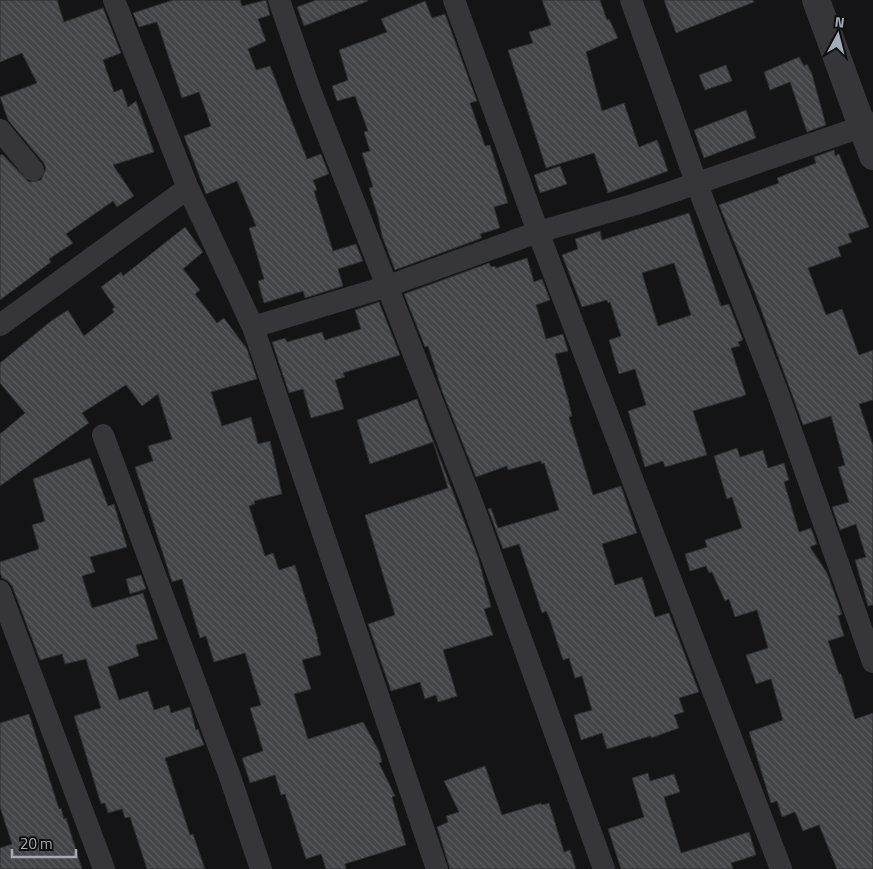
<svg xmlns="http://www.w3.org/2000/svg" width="873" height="869" font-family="'Titillium Web',sans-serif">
  <defs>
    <pattern id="building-back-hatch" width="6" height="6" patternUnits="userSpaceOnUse" patternTransform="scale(1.25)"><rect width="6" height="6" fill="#434448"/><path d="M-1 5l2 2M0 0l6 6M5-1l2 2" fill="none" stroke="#5b5c60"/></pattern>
  </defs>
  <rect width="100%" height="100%" fill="#141416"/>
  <!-- building -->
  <path fill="url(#building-back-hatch)" stroke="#2e2e31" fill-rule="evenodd" d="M0 0H57L64 22 103 8 121 53 103 60 114 92 122 89 128 107 136 101 154 152 113 165 134 196 117 207 113 201 66 234 73 243 49 259 51 262 0 300V156L2 154 29 182 41 180 46 168 43 162 8 120 0 97 37 83 22 53 0 62Z
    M173 0H240L242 6 266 0 270 15 258 19 266 41 248 49 256 70 270 66 307 159 321 154 329 174 313 180 317 190 314 191 333 251 356 244 363 261 338 269 343 286 305 298 303 291 264 303 258 281 264 279 249 228 256 226 237 181 206 194 184 136 211 126 199 92 182 98 157 22 139 27 133 13Z
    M316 0H367L368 1 304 26 297 7Z
    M542 0H600L607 20 609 19 618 38 586 52 602 111 624 103 639 147 657 140 668 171 608 193 594 153 546 168 508 50 533 43 529 32 551 25Z
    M664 0H753L754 2 676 33Z
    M425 1 432 18 445 14 477 101 470 103 485 146 490 145 508 203 494 207 500 228 480 234 482 238 395 270 382 236 378 217 369 188 373 187 362 153 370 151 364 132 368 131 355 96 337 101 332 86 348 80 339 50 387 32 381 19Z
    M799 57 804 66 807 64 812 74 826 125 807 132 790 82 770 90 764 72Z
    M726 65 732 81 705 90 699 75Z
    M746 110 756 138 704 158 694 130Z
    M834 150 835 156 839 154 869 227 848 234 852 242 838 247 841 256 808 268 826 315 842 309 859 355 873 350V400L859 404 873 445V605L868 606 855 560 866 557 856 524 840 530 832 507 849 502 838 467 845 465 831 416 803 425 756 296 719 205 779 183 777 178 816 163 814 157Z
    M560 166 567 184 540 193 534 175Z
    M689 213 721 306 729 304 743 340 738 342 740 346 731 348 746 395 693 411 707 455 665 467 663 461 645 467 628 411 646 405 635 369 619 374 609 340 621 336 610 302 608 303 607 300 582 307 562 255 578 249 575 239 600 231 602 240ZM674 263 691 315 658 326 642 273Z
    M185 227 203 252 183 269 200 290 195 294 217 323 224 318 247 349 257 379 211 392 222 426 251 417 258 444 270 441 282 494 254 501 255 504 249 506 265 556 273 553 279 570 295 565 318 639H317L321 655 302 660 311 689 294 694 308 739 363 722 379 751 382 762 379 763 395 796 392 797 406 845 345 864 346 869H326L321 854 306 859 285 794 281 795 275 775 250 783 242 758 263 751 250 708 261 705 245 653 214 662 206 636 200 638 182 579 172 582 135 467 153 461 148 446 172 439 158 394 142 406 126 385 82 413 89 423 0 486V434L25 413 0 383V363L51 321 68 310 84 336 114 312 112 309 115 307 101 287 121 272 123 276Z
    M527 258 534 282 542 279 550 300 536 305 546 339 563 334 568 351 555 354 568 399 572 416 569 417 593 495 621 486 637 533 602 544 615 585 642 577 655 617 669 613 699 692 679 698 684 712 674 715 679 728 651 738V736L607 749 602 733 581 740 574 715 592 710 582 676 575 678 569 658 563 660 549 617 546 611 542 613 519 544 503 549 488 509 491 508 498 528 559 510 544 463 541 464V461L508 470 507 466 476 477 442 391 428 346 425 347 404 294 489 263 491 267 495 266 496 268Z
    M379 302 400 355 343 373 345 377 335 380 344 409 311 418 303 389 289 393 272 342 285 338 287 342 322 332 325 340 361 329 355 310Z
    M417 399 478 557 491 607 484 609 493 635 443 650 457 696 438 702 436 695 425 699 420 682 391 691 368 624 395 615 365 515 448 488 433 442 370 464 357 420Z
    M737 448 740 457 763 450 768 468 784 463 789 480 784 482 799 532 811 528 817 544 810 547 827 573 842 614 838 616 844 636 828 641 839 674H841L855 719 873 713V869H837L819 825 803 831 795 812 782 817 777 801 771 803 749 732 783 720 771 679 756 684 746 655 768 648 757 610 735 617 729 599 725 601 712 572 709 573 706 566 690 571 685 554 707 547 705 540 742 528 732 497 727 499 714 456Z
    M90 458 108 506 114 504 127 547 90 557 95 572 82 576 92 608 143 593 158 639 136 645 139 656 108 667 119 700 148 691 154 710 169 705 171 713 190 707 196 730 198 729 204 745 165 758 190 835 193 834 205 869H147L130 817 125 818 122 809 108 813 105 803 101 804 74 716 101 708 86 659 65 664 62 654 40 660 12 586 8 581 2 578 0 572V562L39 549 32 525 45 521 33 479Z
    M141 575 146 589 130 594 126 579Z
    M29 714 59 809 61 808 64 819 66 818 82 869H0V848L12 844 0 807V723Z
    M485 766 502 815 541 803 542 805 549 803 564 852 570 850 576 869H450L437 827 448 822 446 816 459 812 444 781Z
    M648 773 650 781 674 774 680 792 664 797 681 853 749 832 756 855 731 863 733 869H621L608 829 644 817 632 778Z"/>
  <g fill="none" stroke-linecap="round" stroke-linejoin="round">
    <!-- minor -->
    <path stroke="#36363a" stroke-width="22" d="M114 0 188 188 253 327 437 869
      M279 0 310 90 471 500 604 869
      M454 0 538 232 781 869
      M631 0 696 182 777 391 873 662
      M0 130 33 170
      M0 325 188 188
      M253 327 388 286 538 232 636 204 873 123
      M103 435 229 774 261 869
      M0 591 104 869"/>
    <!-- tertiary -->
    <path stroke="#36363a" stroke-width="28" d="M816 0 873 156"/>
  </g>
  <!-- north arrow -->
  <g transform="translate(838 35) rotate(7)" stroke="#0f0f11" stroke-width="4" paint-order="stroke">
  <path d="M0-4L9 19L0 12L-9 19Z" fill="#a7abb4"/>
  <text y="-8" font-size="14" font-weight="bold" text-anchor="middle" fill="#a7abb4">N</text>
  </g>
  <!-- scale -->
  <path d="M12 849v8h64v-8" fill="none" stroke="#a7abb4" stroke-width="2.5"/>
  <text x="20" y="849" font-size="15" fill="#a7abb4" stroke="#0f0f11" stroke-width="4" paint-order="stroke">20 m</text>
</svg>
